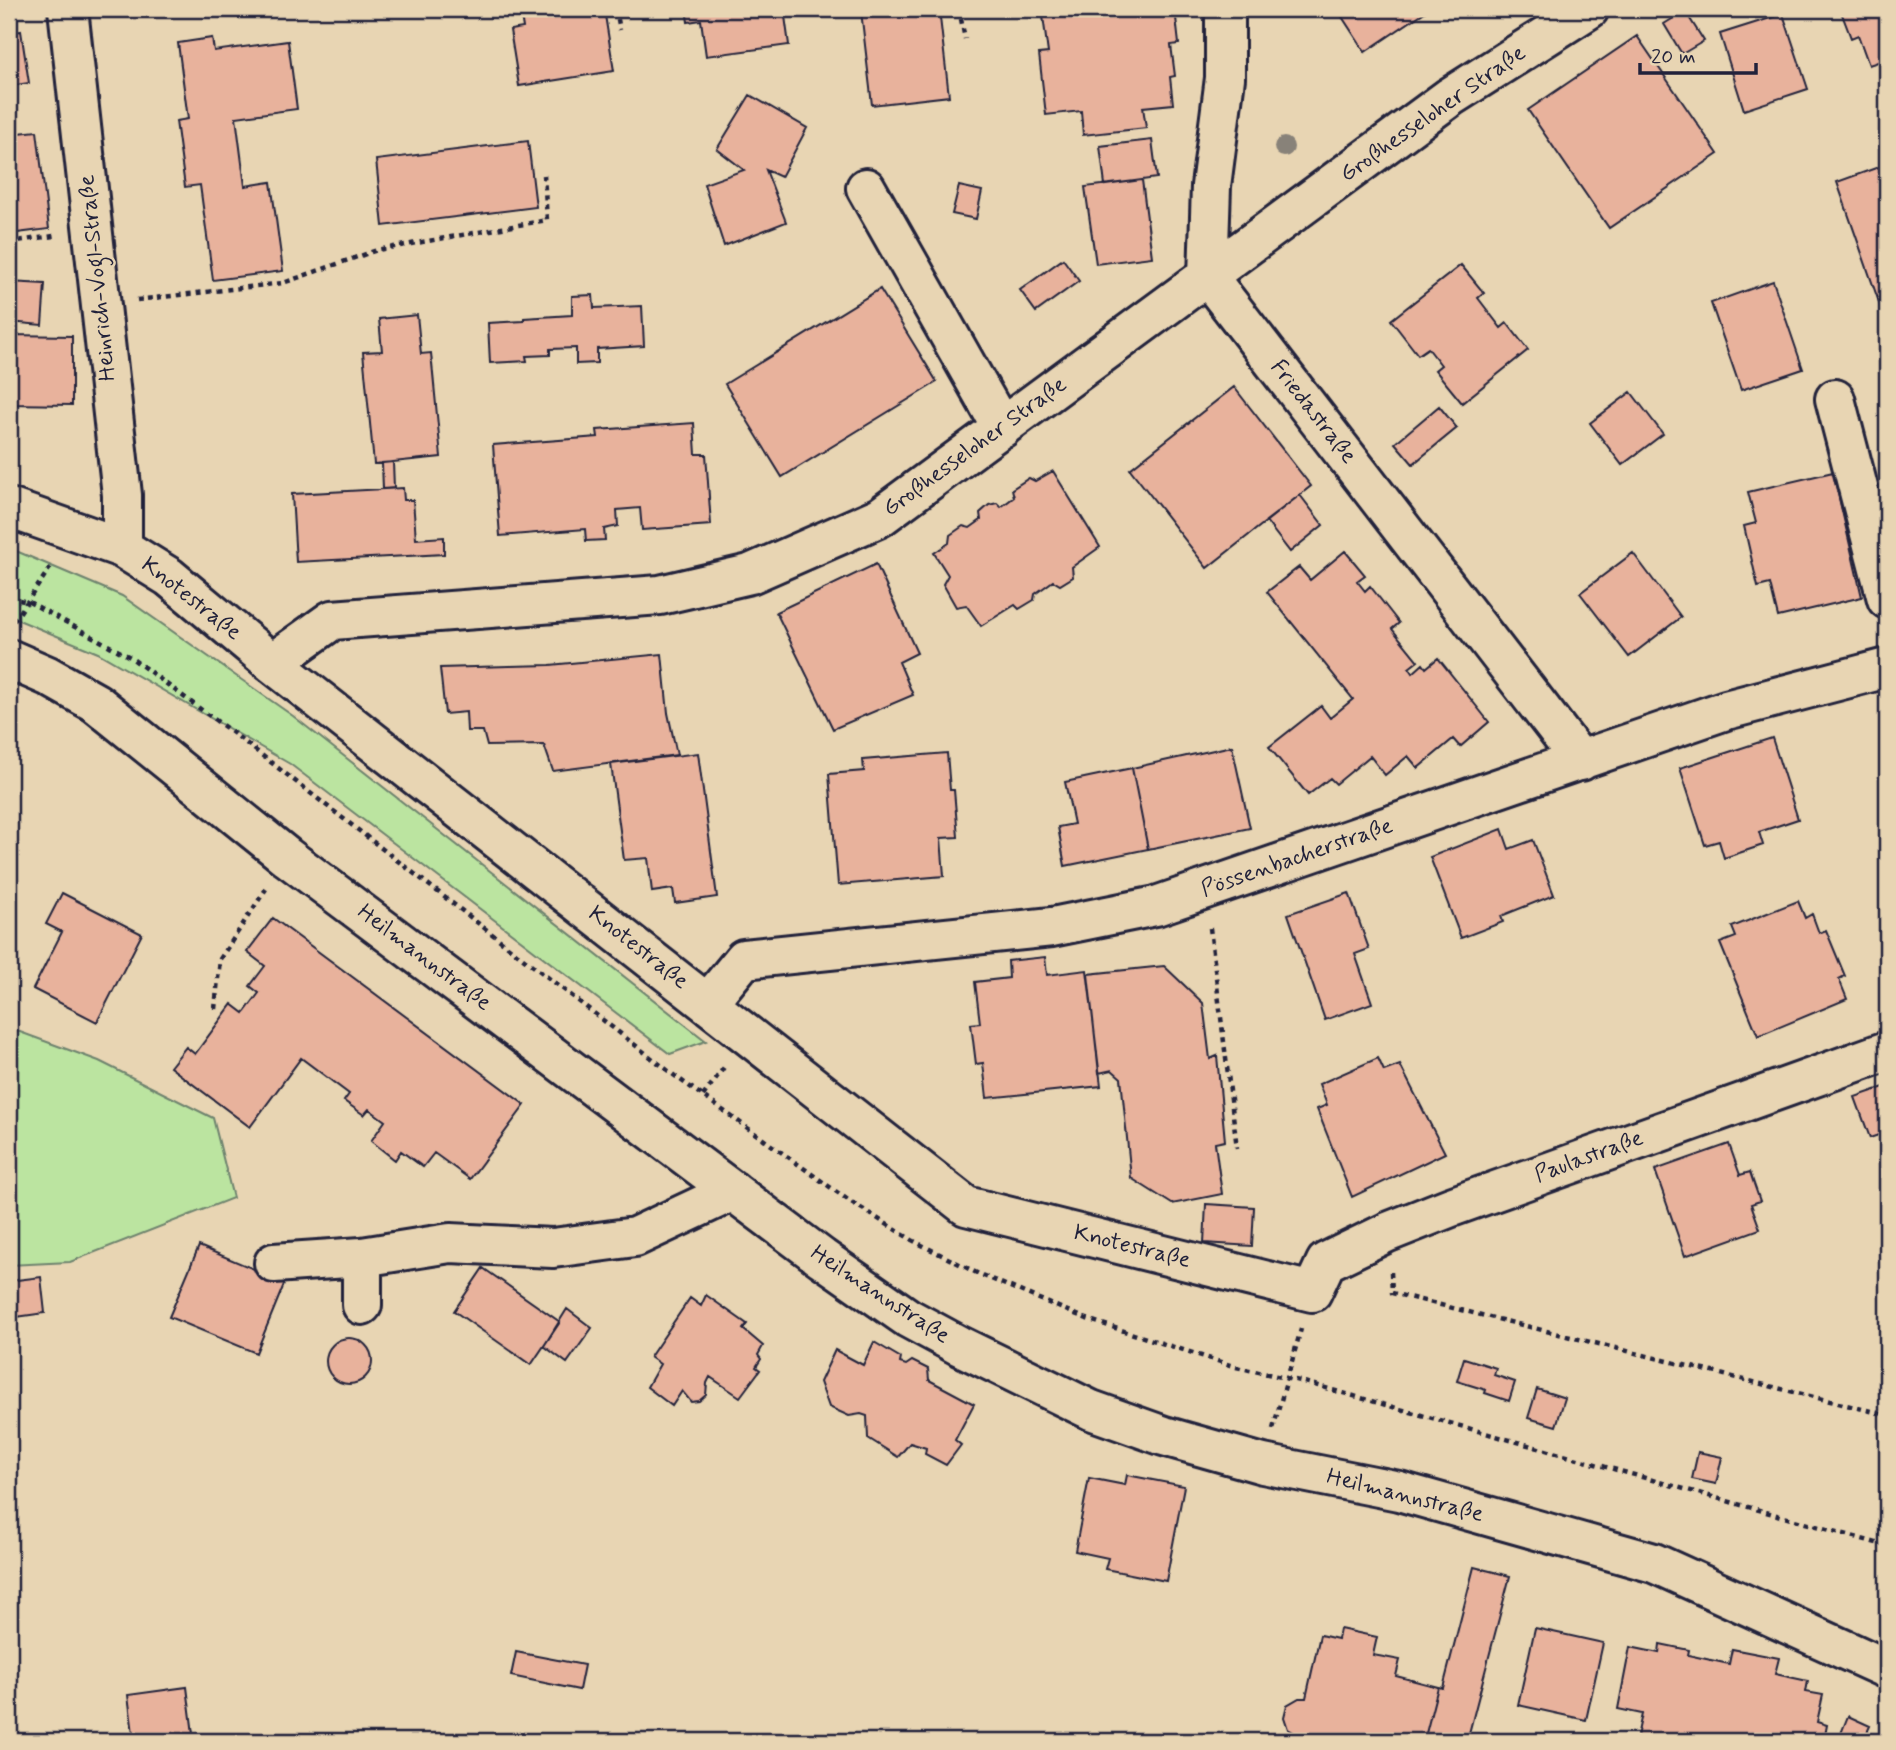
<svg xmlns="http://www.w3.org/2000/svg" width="1896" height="1750" font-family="Mynerve,sans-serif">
  <rect width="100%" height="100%" fill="#e8d5b3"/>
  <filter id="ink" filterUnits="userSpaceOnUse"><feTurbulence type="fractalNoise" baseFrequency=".0143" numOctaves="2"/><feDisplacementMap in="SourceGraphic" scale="14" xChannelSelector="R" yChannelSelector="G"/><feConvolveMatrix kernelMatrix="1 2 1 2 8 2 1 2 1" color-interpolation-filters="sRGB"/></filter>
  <g filter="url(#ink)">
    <!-- green -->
    <path fill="#bbe4a0" stroke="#6e836e" stroke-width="2" d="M9 548 122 596 293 716 706 1041 670 1054 290 764 98 653 9 616Z
      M9 1028 99 1061 213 1118 233 1198 70 1262 9 1265Z"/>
    <!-- building -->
    <path fill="#e8b29c" stroke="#22223b" stroke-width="2" d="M520 9H604L614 71 519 86 510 30 523 28Z
      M686 9H784L789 45 706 56 701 20 688 22Z
      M879 9H939L949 96 872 105 861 11Z
      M1042 9H1175L1179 44 1171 45 1175 76 1170 77 1173 104 1143 107 1146 128 1083 135 1081 111 1046 115 1039 54 1048 53Z
      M1337 9H1429L1365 52Z
      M1840 9H1887V59L1869 65 1858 35 1851 38Z
      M1685 11 1704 41 1682 54 1664 24Z
      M1783 14 1808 89 1744 110 1720 34Z
      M21 31 29 83 9 86V33Z
      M1637 36 1718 154 1609 228 1528 110Z
      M212 38 214 51 288 41 297 109 236 117 245 186 271 182 283 271 213 280 200 185 185 187 176 121 188 119 178 43Z
      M750 95 807 128 781 177 766 170 786 222 724 246 704 184 744 170 717 149Z
      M37 131 49 229 9 234V134Z
      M1152 140 1157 178 1105 185 1100 146Z
      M528 141 536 207 383 226 376 160Z
      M1887 164V306L1881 308 1837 182Z
      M1142 180 1152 257 1096 264 1085 187Z
      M959 186 982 191 976 219 952 214Z
      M1063 259 1079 281 1036 312 1020 290Z
      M1461 265 1484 293 1478 298 1501 328 1507 323 1528 350 1462 403 1435 370 1441 365 1428 348 1418 355 1391 320Z
      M1773 281 1803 369 1741 390 1711 303Z
      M9 282 45 284 42 325 9 322Z
      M880 289 937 382 782 477 725 384Z
      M593 295 594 308 642 306 644 346 597 349V363L576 364V348L550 349V355L526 356 527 361 490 363 488 323 524 321V318L572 315V296Z
      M417 315 421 354 431 353 441 457 374 464 363 352 382 351 379 319Z
      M9 335 72 336V405L9 404Z
      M1234 387 1311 486 1207 568 1130 469Z
      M1631 392 1663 434 1622 465 1590 423Z
      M1439 406 1457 428 1413 464 1395 443Z
      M694 423 696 454H706L711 525 642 530 640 508 617 510 618 526 604 529 605 540 586 541 585 529 500 536 493 445 598 437 597 430Z
      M393 462 394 488 383 489 382 463Z
      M1053 471 1100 547 1072 567 1073 577 1060 585 1053 581 1035 594 1034 600 1019 609 1015 605 981 626 966 605 956 607 943 584 948 575 934 553 949 543 950 535 963 526 970 528 981 520 980 513 989 505 997 503 1001 507 1014 497 1012 489 1029 478 1035 481Z
      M1833 472 1862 597 1778 617 1770 584 1758 587 1744 526 1756 523 1748 492Z
      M403 488 404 500H413L416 539 444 537V554L296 562 292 494Z
      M1300 495 1323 525 1290 552 1266 521Z
      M1345 551 1365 575 1357 581 1365 591 1370 586 1399 623 1392 629 1418 661 1409 668 1411 670 1413 673 1423 664 1426 668 1438 658 1489 722 1460 747 1453 739 1418 768 1408 756 1385 775 1370 756 1336 784 1330 778 1308 795 1269 747 1321 706 1330 718 1353 699 1267 592 1299 567 1310 580Z
      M1633 553 1681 617 1629 657 1580 593Z
      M876 564 917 653 899 662 913 695 833 729 776 612Z
      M662 654 668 713 677 755 553 771 544 745 487 746 483 731H467L466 712 445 714 440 668 550 665Z
      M1772 738 1798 819 1759 832 1763 845 1724 858 1719 841 1705 845 1680 768Z
      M1232 746 1250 828 1148 849 1132 768Z
      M698 753 717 897 675 903 673 889 652 892 648 858 624 860 611 764Z
      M947 753 950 790H954L958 837 941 838 944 876 838 885 829 774 864 771 863 760Z
      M1132 768 1148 849 1065 866 1058 827 1074 824 1065 782Z
      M1502 829 1509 849 1533 840 1554 895 1501 916 1503 922 1461 938 1430 857Z
      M62 893 142 934 97 1022 33 989 62 932 46 924Z
      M1349 893 1369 949 1355 954 1372 1003 1325 1020 1288 914Z
      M1798 901 1805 918 1812 914 1819 933 1826 930 1845 976 1839 979 1847 999 1758 1036 1720 943 1736 937 1732 927Z
      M273 918 525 1105 470 1179 434 1153 423 1167 401 1151 395 1160 371 1141 385 1121 369 1109 364 1115 344 1101 349 1094 301 1058 250 1127 170 1067 186 1047 195 1054 232 1004 244 1013 259 993 250 986 265 966 247 952Z
      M1045 957 1047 975 1087 970 1101 1086 987 1098 983 1063 976 1064 971 1024 980 1023 975 982 1009 978 1008 961Z
      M1164 966 1203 1003 1210 1059 1217 1056 1225 1141 1215 1143 1222 1194 1172 1204 1131 1178 1121 1078 1112 1070 1099 1073 1088 974Z
      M1378 1058 1384 1071 1400 1065 1445 1153 1352 1197 1317 1109 1327 1105 1319 1084Z
      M1887 1086V1132L1870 1138 1855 1097Z
      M1729 1144 1740 1175 1750 1172 1754 1184 1760 1201 1751 1204 1760 1229 1685 1256 1655 1170Z
      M1206 1204 1254 1207 1252 1246 1204 1243Z
      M199 1246 285 1282 256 1353 169 1317Z
      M483 1268 560 1322 531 1365 454 1311Z
      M41 1277 45 1313 9 1318V1281Z
      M706 1295 747 1324 743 1329 763 1346 758 1355 761 1359 756 1367 760 1370 740 1397 710 1377 707 1383 706 1395 699 1401 691 1402 682 1391 672 1406 647 1387 660 1364 650 1357 690 1298 701 1306Z
      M567 1309 592 1328 567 1363 544 1346Z
      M326 1361a23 23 0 1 1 46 0a23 23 0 1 1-46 0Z
      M874 1342 901 1358 900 1363 906 1365 912 1361 928 1369 929 1380 974 1404 955 1440 961 1445 946 1465 925 1454 926 1448 910 1443 898 1457 868 1438 867 1416 861 1414 849 1416 829 1407 820 1382 835 1350 863 1365Z
      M1464 1358 1496 1368 1494 1375 1515 1382 1509 1401 1485 1393 1486 1390 1457 1381Z
      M1537 1389 1565 1398 1556 1426 1528 1418Z
      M1698 1452 1722 1457 1716 1484 1692 1479Z
      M1127 1475 1184 1486 1166 1581 1105 1569 1108 1558 1075 1551 1089 1478 1125 1485Z
      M1474 1567 1510 1576 1467 1741H1424L1438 1687 1443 1688Z
      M1535 1628 1603 1643 1586 1720 1518 1705Z
      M1340 1629 1377 1637 1373 1655 1400 1660 1396 1676 1438 1687 1424 1741H1296L1298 1735 1288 1729 1284 1717 1287 1705 1299 1698H1306L1320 1635 1338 1639Z
      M1660 1644 1689 1650 1688 1655 1729 1664 1732 1649 1779 1658 1775 1674 1808 1681 1806 1692 1823 1695 1817 1722 1827 1725 1824 1741H1636L1642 1714 1618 1709 1630 1647 1659 1653Z
      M516 1652 584 1665 579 1690 511 1676Z
      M187 1687 193 1734 134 1741 128 1695Z
      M1848 1716 1870 1726 1863 1741H1838Z"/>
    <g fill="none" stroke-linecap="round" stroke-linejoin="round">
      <!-- minor casing -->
      <g stroke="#22223b" stroke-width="44">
        <path id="minor" d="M68 9 122 495V548
          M1225 9V78L1211 186 1208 277 1581 761
          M866 188 1002 428
          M1835 399 1887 599
          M9 508 122 548 169 577 272 663 966 1206 1312 1292 1326 1262 1388 1232 1451 1207 1887 1051
          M9 659 48 676 96 703 287 857 822 1258 908 1318 958 1345 1091 1410 1164 1436 1263 1464 1399 1491 1654 1563 1887 1669
          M272 663 332 620 660 595 750 574 880 517 1450 97 1589 9
          M708 1003 744 959 1052 927 1156 906 1726 710 1887 668
          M274 1263 362 1257
          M362 1305V1257L450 1243 553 1248 635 1237 733 1191"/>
      </g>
      <!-- path -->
      <path stroke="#22223b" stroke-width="4.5" stroke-dasharray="5 5" stroke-linecap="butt" d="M217 9 223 15 273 10
        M616 9 620 30
        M959 9 965 39
        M9 242 54 236
        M137 300 283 283 377 250 547 220 544 175
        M9 598 29 602 130 657 237 736 675 1076 848 1200 912 1240 979 1274 1087 1319 1236 1367
        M14 621 52 565
        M1210 928 1237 1148
        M215 1009 220 959 266 889
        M703 1096 725 1066
        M1391 1272 1392 1293 1887 1415
        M1304 1382 1887 1546
        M1273 1429 1301 1329"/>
      <!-- minor -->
      <use href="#minor" stroke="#e8d5b3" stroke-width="38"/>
      <!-- path-bridge -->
      <path stroke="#22223b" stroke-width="4.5" stroke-dasharray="5 5" stroke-linecap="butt" d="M1236 1367 1304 1382"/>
    </g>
    <!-- trees -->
    <circle fill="#888279" cx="1284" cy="147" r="10"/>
  </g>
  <g text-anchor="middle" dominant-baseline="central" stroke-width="5" stroke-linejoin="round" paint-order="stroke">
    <!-- street labels -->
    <g font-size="23" fill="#22223b" stroke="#e8d5b3">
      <text transform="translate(1433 114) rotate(-35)">Großhesseloher Straße</text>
      <text transform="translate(98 278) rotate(-96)">Heinrich-Vogl-Straße</text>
      <text transform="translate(1313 412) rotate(52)">Friedastraße</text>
      <text transform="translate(975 447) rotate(-36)">Großhesseloher Straße</text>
      <text transform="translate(191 599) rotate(38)">Knotestraße</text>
      <text transform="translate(1297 858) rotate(-19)">Pössenbacherstraße</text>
      <text transform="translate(638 948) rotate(38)">Knotestraße</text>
      <text transform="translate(424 958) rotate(37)">Heilmannstraße</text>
      <text transform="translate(1589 1157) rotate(-20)">Paulastraße</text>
      <text transform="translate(1132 1247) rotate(14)">Knotestraße</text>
      <text transform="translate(880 1295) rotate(33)">Heilmannstraße</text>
      <text transform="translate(1405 1496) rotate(14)">Heilmannstraße</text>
    </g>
  </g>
  <!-- margin -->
  <rect width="1896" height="1750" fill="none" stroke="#e8d5b3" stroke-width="35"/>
  <rect x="18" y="18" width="1861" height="1715" fill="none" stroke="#22223b" stroke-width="2.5" filter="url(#ink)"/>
  <!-- scale -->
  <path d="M1640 63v10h116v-10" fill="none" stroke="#22223b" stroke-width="3.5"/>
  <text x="1651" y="63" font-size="21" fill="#22223b" stroke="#e8d5b3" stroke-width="5" paint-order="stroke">20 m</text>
</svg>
